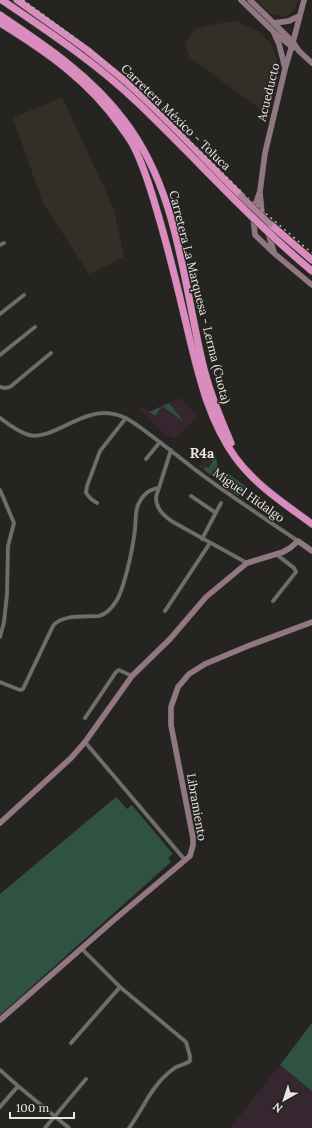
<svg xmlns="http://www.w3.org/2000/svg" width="312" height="1128" font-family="Lora,serif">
  <rect width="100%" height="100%" fill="#262420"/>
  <!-- built -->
  <path fill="#332f26" d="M256 0H298L295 9 286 17 270 14Z
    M236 21 256 30 271 43 277 60 270 91 263 111 189 57 185 43 195 29 209 25Z
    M62 97 114 209 124 257 89 274 43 203 13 118Z"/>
  <!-- education -->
  <path fill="#362630" d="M180 398 198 417 175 439 164 434 156 427 139 408 141 406 149 412Z
    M207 451 216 456 219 481 199 466Z
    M312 1023V1128H230L280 1065Z"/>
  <!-- green -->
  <path fill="#305243" d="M169 403 183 421 162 406 155 416 149 412Z
    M211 453 216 456 218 469 212 470 213 475H217L219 481 199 466H200L204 469 206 467 209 468 213 461 204 456 205 454 209 456Z
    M229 474 245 486 238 496 221 484Z
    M116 797 127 809 132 805 173 854 168 858 171 862 0 1015V894Z
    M312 1023V1091L280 1065Z"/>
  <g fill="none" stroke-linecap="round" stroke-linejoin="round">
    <!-- street casing -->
    <g stroke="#43413e" stroke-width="4.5">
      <path id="street" d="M0 245 4 243
        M0 314 24 295
        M0 355 35 327
        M0 387 5 388 10 387 51 353
        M0 418C8 424 18 432 29 435 52 441 83 407 113 414 127 416 138 426 149 434 168 448 186 463 205 477 235 499 267 520 298 541
        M171 450 156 497C156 509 164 516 173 522L247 563
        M146 459 160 442
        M0 490 14 523 8 546 7 594 4 622 0 637
        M191 496 216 513
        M97 503 91 499 86 493 87 486 100 451 126 418
        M202 539 221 503
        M273 601 296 572 294 568 276 554
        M165 611 210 543
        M0 682 20 690 23 689 53 626C62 614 85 617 99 616 107 614 112 608 117 600 125 585 133 548 135 529 136 521 135 512 138 505 142 496 149 489 159 488
        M85 718 116 672 119 670 132 676
        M85 742 185 860
        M81 948 120 987 186 1042 190 1056V1061C186 1064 183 1064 179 1066 174 1067 170 1072 166 1075 150 1089 142 1111 129 1128
        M71 1043 120 987
        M0 1070 18 1086 69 1128
        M0 1107 18 1086
        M45 1128 86 1079"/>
    </g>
    <!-- secondary casing -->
    <g stroke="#43413e" stroke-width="6">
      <path id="secondary" d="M241 0 273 31 293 48
        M250 0 293 42 299 51 312 63
        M304 0 293 42 285 69 265 153 260 191 255 206 253 216 255 235 275 254 312 285
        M274 23 289 21 299 16
        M274 33 279 44 285 68
        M260 193 262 214 274 252
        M0 823 71 758 85 742 132 676 170 639 206 597 247 563 283 552 290 548 298 541 312 551
        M0 1020 115 919 190 856 193 845V838L171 725V707L178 687 189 674 205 664 248 646 312 622"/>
    </g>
    <!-- highway casing -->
    <g stroke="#43413e" stroke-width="8">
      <path id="highway" d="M17 0 87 50 126 82 241 196
        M0 15C46 46 91 76 124 120 179 192 183 284 204 369 211 396 220 417 231 443
        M0 23C47 52 89 81 121 127 125 133 130 139 133 145 143 164 151 190 157 211 170 254 180 297 190 340 200 381 210 422 235 457 255 485 285 504 312 524
        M270 224 312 260"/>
    </g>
    <!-- street -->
    <use href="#street" stroke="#706e69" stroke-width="3.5"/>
    <!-- secondary -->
    <use href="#secondary" stroke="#907782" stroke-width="5.5"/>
    <!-- highway -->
    <use href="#highway" stroke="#d98cbd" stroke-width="7"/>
    <!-- rail -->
    <path stroke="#bbb9b7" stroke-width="1.5" stroke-dasharray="2 4" stroke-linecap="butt" d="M23 0 79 41 122 77 151 103 250 200 312 253"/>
    <!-- primary-bridge casing -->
    <g stroke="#43413e" stroke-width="7" stroke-linecap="butt">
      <path id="primary-bridge" d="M241 196 270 224"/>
    </g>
    <!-- highway-bridge casing -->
    <g stroke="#43413e" stroke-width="8" stroke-linecap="butt">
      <path id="highway-bridge" d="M2 0C49 32 96 63 137 102 196 158 249 219 312 271"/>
    </g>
    <!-- primary-bridge -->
    <use href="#primary-bridge" stroke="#af809b" stroke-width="6"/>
    <!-- highway-bridge -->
    <use href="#highway-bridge" stroke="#d98cbd" stroke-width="7"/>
  </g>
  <g text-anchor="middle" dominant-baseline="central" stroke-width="3" stroke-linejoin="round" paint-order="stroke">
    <!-- street labels -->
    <g font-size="12" fill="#e8e6e4" stroke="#262420">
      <text transform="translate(268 92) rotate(-76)">Acueducto</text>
      <text transform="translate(176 117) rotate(44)">Carretera México - Toluca</text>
      <text transform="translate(200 297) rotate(76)">Carretera La Marquesa - Lerma (Cuota)</text>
      <text transform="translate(249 495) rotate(35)">Miguel Hidalgo</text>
      <text transform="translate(197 807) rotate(80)">Libramiento</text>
    </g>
    <!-- quarter labels -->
    <g font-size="14" font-weight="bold" fill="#e8e6e4" stroke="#262420">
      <text x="202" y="453">R4a</text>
    </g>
  </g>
  <!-- north arrow -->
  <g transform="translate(284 1100) rotate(219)" stroke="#262420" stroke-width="3" paint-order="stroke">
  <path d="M0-3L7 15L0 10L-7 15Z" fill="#e8e6e4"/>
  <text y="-6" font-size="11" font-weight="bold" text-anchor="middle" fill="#e8e6e4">N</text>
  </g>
  <!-- scale -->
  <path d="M10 1112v6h64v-6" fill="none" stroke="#e8e6e4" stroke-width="2"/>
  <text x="16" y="1112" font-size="12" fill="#e8e6e4" stroke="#262420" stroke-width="3" paint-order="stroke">100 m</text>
</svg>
